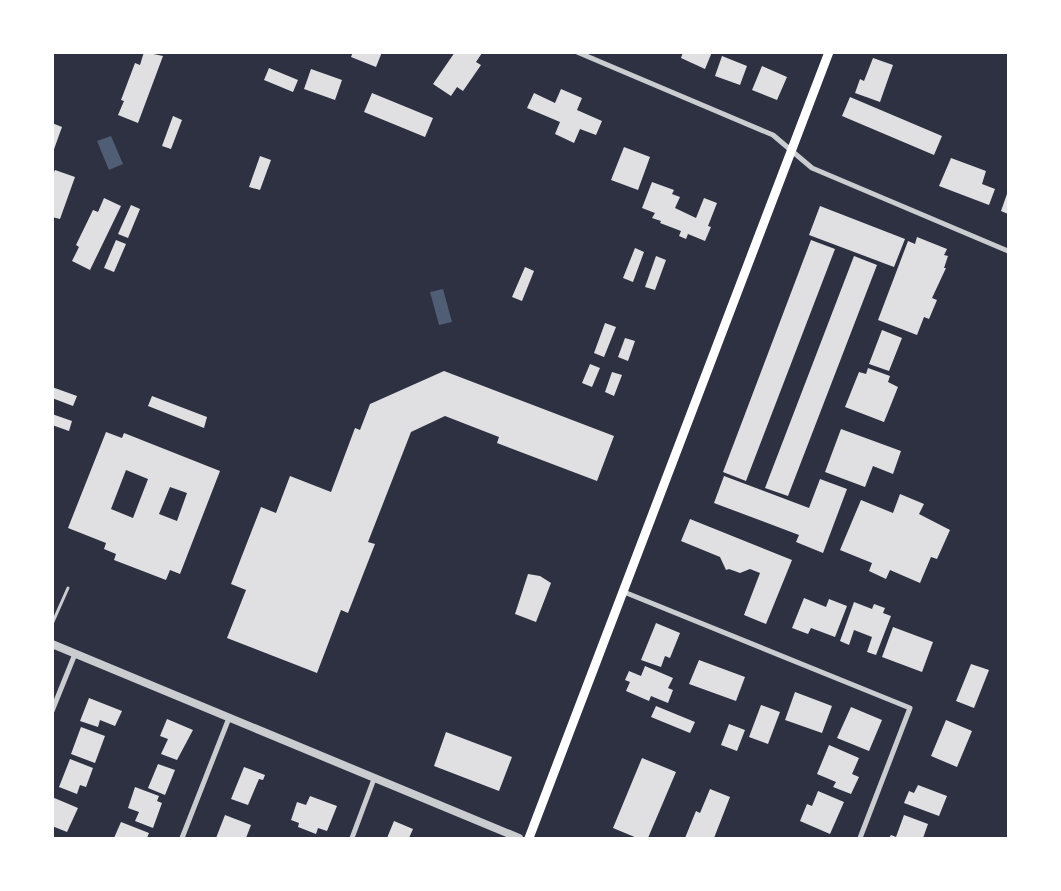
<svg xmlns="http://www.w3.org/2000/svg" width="1061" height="891" font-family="'Alegreya Sans',sans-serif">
  <rect width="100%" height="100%" fill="#2d3142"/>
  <!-- water -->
  <path fill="#4f5d75" d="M111 136 123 164 109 170 97 141Z
    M443 289 452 322 439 325 430 292Z"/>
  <!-- building -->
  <path fill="#e0e0e3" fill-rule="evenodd" d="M144 52 163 56 138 123 118 115 124 101 121 100 135 63 140 65Z
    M353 52H382L376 67 351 57Z
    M455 52 482 53 476 62 481 65 463 91 457 87 451 96 433 84Z
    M683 52H712L705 69 681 58Z
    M722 56 747 66 740 85 715 76Z
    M873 58 893 65 880 102 855 93 860 79 864 81Z
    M762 66 787 77 777 100 752 90Z
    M269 68 298 80 293 92 264 80Z
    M311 69 342 80 335 100 304 89Z
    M561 89 582 98 577 110 602 121 596 135 580 129 574 143 555 134 560 122 527 108 534 93 555 103Z
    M372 93 433 118 425 137 364 112Z
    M850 97 942 136 934 155 842 116Z
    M173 116 182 120 171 149 162 146Z
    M52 123 62 127 53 152H52Z
    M624 147 650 157 638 190 611 180Z
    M260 156 271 160 260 190 249 187Z
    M951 158 986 171 982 184 995 189 989 205 939 186Z
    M55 170 75 177 60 219 52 217V176Z
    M652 182 674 190 672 194 680 197 675 208 696 218 704 198 717 203 708 226 711 227 705 241 688 234 686 239 679 236 681 231 660 223 661 221 652 218 655 213 642 208Z
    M1008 191V214L1001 211Z
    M104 198 121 206 90 270 72 261 79 247 76 245 93 210 98 212Z
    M131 205 140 209 128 238 118 234Z
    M820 206 905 239 894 267 809 235Z
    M917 237 947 249 944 255 948 256 944 268H946L932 298 937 300 929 319 924 317 917 335 878 320 908 241 915 244Z
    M116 240 126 244 114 272 104 268Z
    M811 240 835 249 746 481 723 472Z
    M635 248 644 252 633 282 623 278Z
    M656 256 666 260 655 290 645 287Z
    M854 256 877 265 788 496 765 488Z
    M525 267 534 271 522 301 512 297Z
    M605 323 616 327 604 357 594 353Z
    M882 330 902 338 889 371 869 364Z
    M625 338 635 341 628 361 618 357Z
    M590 364 600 368 592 387 582 383Z
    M868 368 890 376 888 382 898 387 884 422 845 407 859 372 866 374Z
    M444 371 614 436 597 481 497 443 499 437 445 416 411 432 368 542 375 544 348 613 341 610 317 673 227 638 246 590 231 584 261 507 276 513 290 476 331 492 355 428 360 430 370 404Z
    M612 372 622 375 614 396 605 392Z
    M52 387 77 396 73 406 52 398Z
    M152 396 207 417 204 428 148 406Z
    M52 414 72 421 69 431 52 425Z
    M841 429 901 451 893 474 873 466 865 487 825 472Z
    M106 432 122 438 124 433 220 471 180 574 170 570 166 580 114 560 116 554 104 549 106 543 68 528ZM126 470 148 479 133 518 111 509ZM170 487 187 493 177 521 159 514Z
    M724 476 809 508 820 479 847 489 823 553 796 542 799 535 714 503Z
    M900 494 924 504 919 514 950 530 937 559 931 557 920 583 890 570 886 579 869 571 872 563 840 550 861 500 893 513Z
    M690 519 792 560 766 624 744 615 760 573 750 569 740 573 729 569 726 570 720 557 681 541Z
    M528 574 540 576 551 583 536 622 515 614Z
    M804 598 826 607 829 599 847 606 835 637 811 628 808 634 792 628Z
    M854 602 872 609 874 604 885 608 883 613 891 616 876 655 867 652 872 637 854 630 849 645 840 641Z
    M656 623 680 633 670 658 665 656 661 667 641 660Z
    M893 627 933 642 922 672 882 657Z
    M699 660 745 677 736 701 689 684Z
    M971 664 989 670 974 708 956 701Z
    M645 666 673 678 668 688 673 690 668 703 651 696 649 701 626 691 630 682 625 680 629 671 641 676Z
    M795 692 832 706 822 733 785 720Z
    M89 698 122 711 115 726 100 720 98 727 80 721Z
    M761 705 780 712 768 744 749 737Z
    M656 706 695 722 690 733 651 717Z
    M851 707 882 720 869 751 837 738Z
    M167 719 193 730 177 760 161 754 168 739 160 736Z
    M946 720 972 731 957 767 931 756Z
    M729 724 745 730 737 751 721 745Z
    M81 727 105 736 95 763 71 754Z
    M446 732 512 757 499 791 434 766Z
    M829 745 859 758 852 774 859 777 851 794 833 787 836 782 817 774Z
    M642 758 676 772 648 838H637L613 828Z
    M70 759 93 768 86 787 80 785 77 794 59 787Z
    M158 764 175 770 165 795 148 788Z
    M244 767 265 775 263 780 259 779 248 805 231 799Z
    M918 785 947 796 939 816 904 803 909 791 914 793Z
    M135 787 159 796 157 801 162 803 153 828 135 821 139 812 128 808Z
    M710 789 730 797 714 838H685L696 811 700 813Z
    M818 791 844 802 830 834 800 821 807 804 812 806Z
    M310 796 337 806 327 831 318 828 316 834 298 827 299 823 291 820 297 802 306 805Z
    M52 797 78 808 67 832 52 826Z
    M225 815 251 825 246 838H216Z
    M904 815 928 824 923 838H889L891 835 896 837Z
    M394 821 413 829 409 838H387Z
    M121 822 149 833 147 838H114Z"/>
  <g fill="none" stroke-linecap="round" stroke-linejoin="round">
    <!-- service -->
    <path stroke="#caccd0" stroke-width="3" d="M52 624 68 588"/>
    <!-- minor -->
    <path stroke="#caccd0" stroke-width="5" d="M577 52 773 135 812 168 1008 251
      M624 592 910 708 860 838
      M52 711 75 654
      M182 838 229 718
      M352 838 374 779"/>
    <!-- tertiary -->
    <path stroke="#caccd0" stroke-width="8" d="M52 644 519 838"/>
    <!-- secondary -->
    <path stroke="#fff" stroke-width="9" d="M529 838 829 52"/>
  </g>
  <!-- border -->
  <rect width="1061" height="891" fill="none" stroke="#ffffff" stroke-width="108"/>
</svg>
